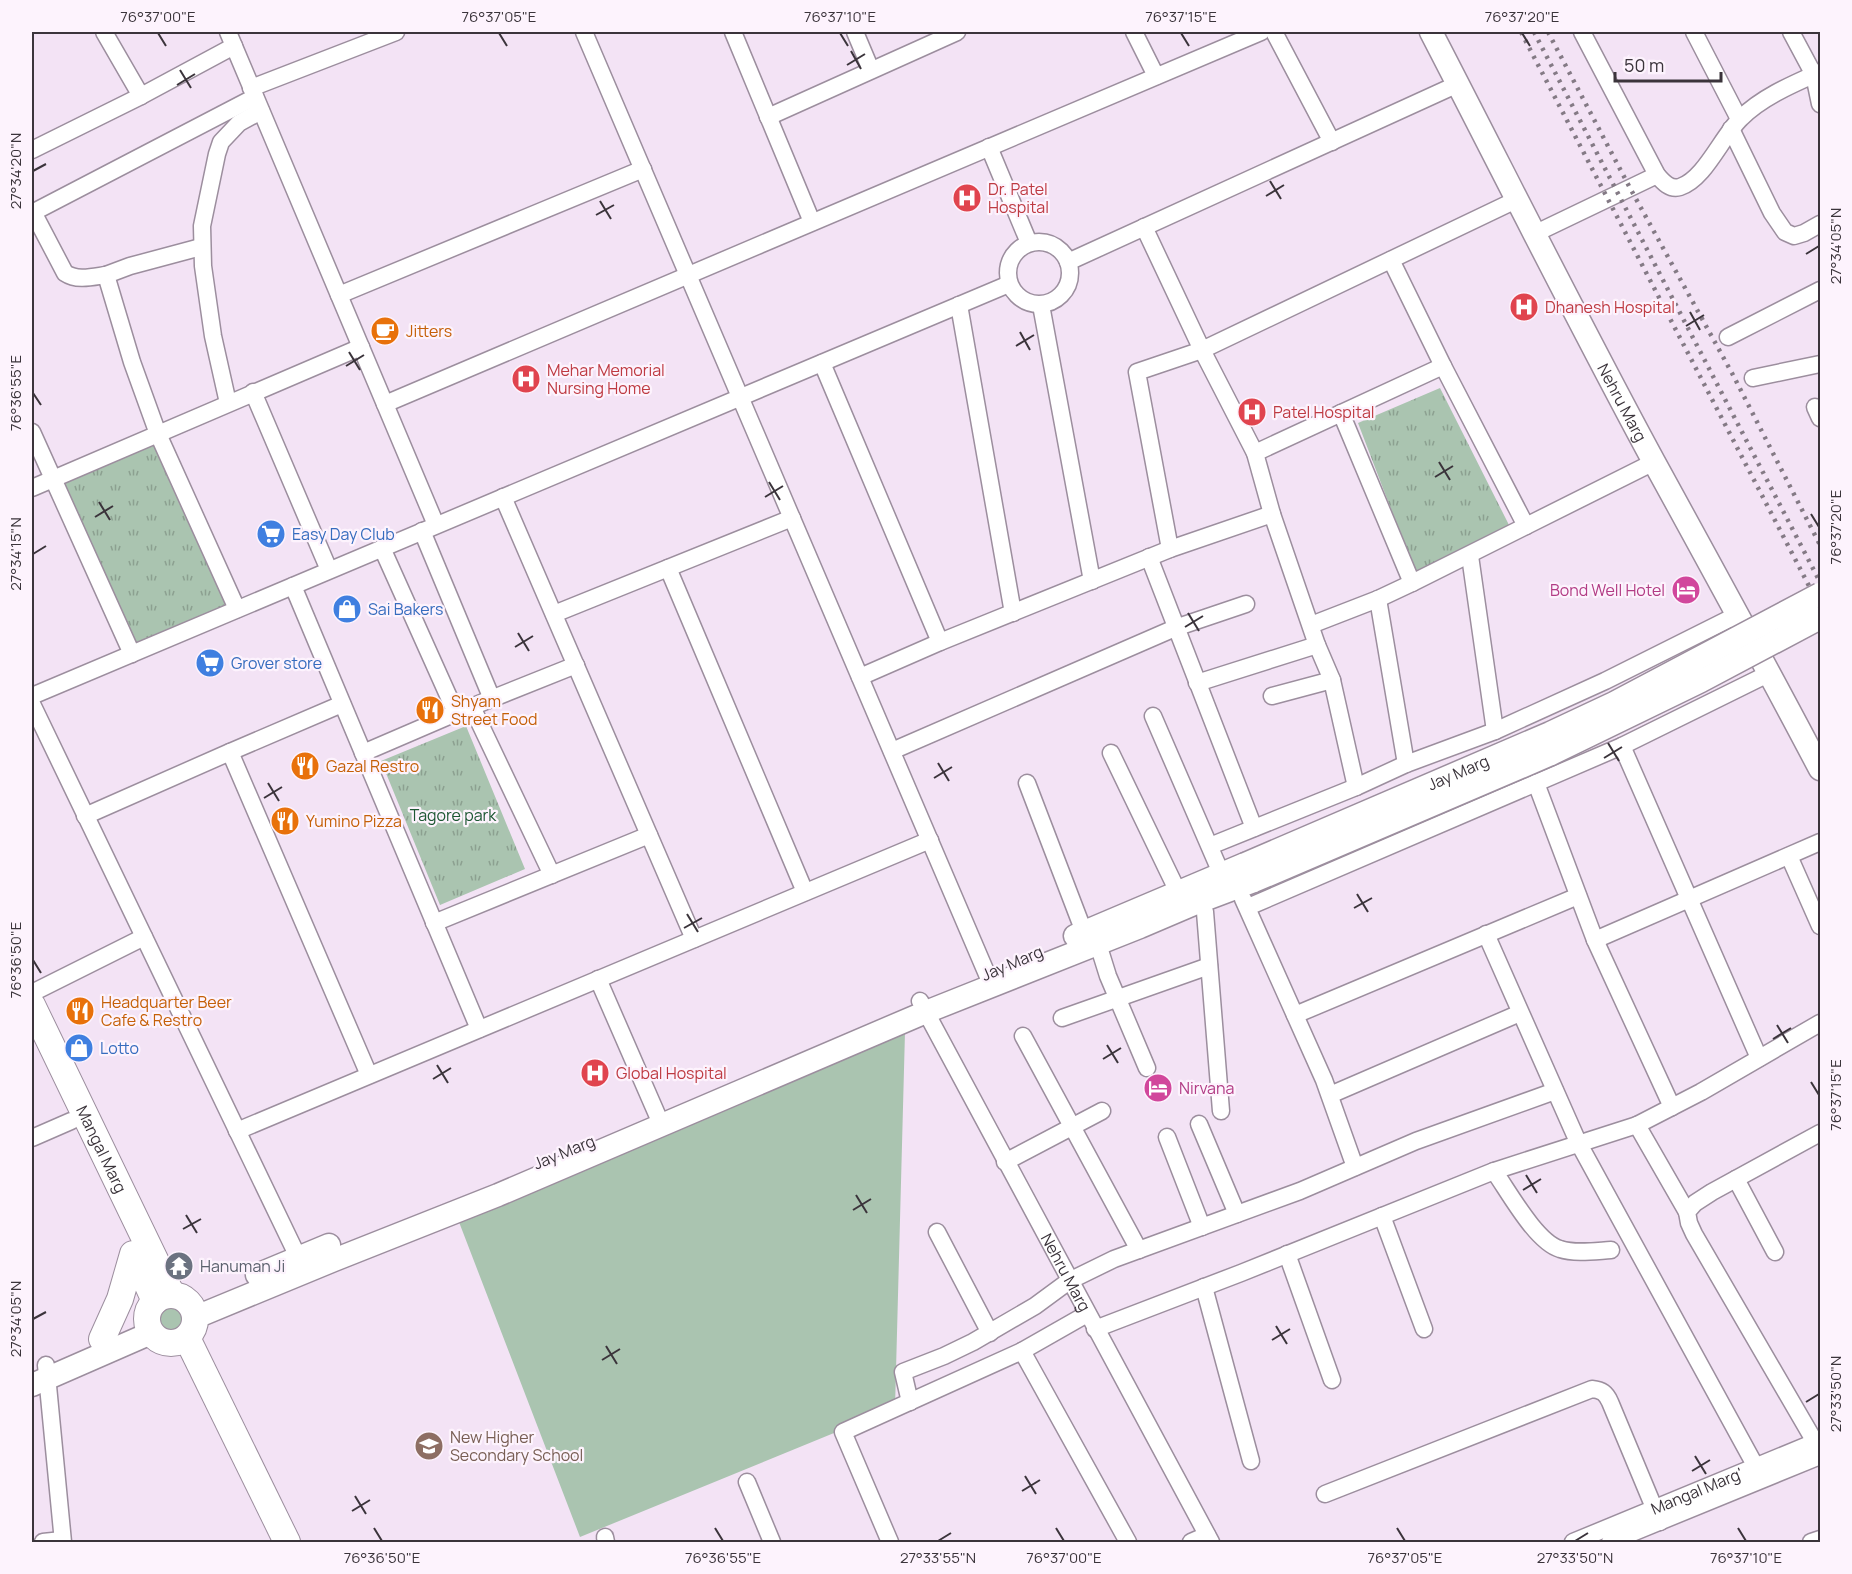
<svg xmlns="http://www.w3.org/2000/svg" width="1852" height="1574" font-family="Manrope,sans-serif">
  <defs>
    <pattern id="park-tufts" width="24" height="20" patternUnits="userSpaceOnUse" patternTransform="scale(1.5)"><rect width="24" height="20" fill="#aac4b0"/><path d="M3 7l-1-3M5 7V3M7 7l1-3M15 17l-1-3M17 17v-4M19 17l1-3" fill="none" stroke="#8ca090"/></pattern>
  </defs>
  <rect width="100%" height="100%" fill="#f3e3f5"/>
  <!-- grass -->
  <path fill="#aac4b0" d="M905 1032 895 1408 580 1537 459 1222Z
    M148 1324a19 19 0 1 1 38 0a19 19 0 1 1-38 0Z"/>
  <!-- park -->
  <path fill="url(#park-tufts)" d="M1440 388 1509 525 1415 572 1358 423Z
    M156 442 229 610 136 644 60 480Z
    M466 726 525 869 440 905 381 761Z"/>
  <g fill="none" stroke-linecap="round" stroke-linejoin="round">
    <!-- street casing -->
    <g stroke="#9c8e9e" stroke-width="19">
      <g id="street">
        <path d="M104 32 141 96"/>
        <path d="M228 32 436 525"/>
        <path d="M584 32 992 986"/>
        <path d="M733 32 812 222"/>
        <path d="M855 32 871 70"/>
        <path d="M1134 32 1156 76"/>
        <path d="M1274 32 1332 142"/>
        <path d="M1582 32 1657 175C1663 182 1670 190 1680 187 1705 179 1722 136 1741 118 1762 97 1793 84 1820 72"/>
        <path d="M1694 32 1739 119"/>
        <path d="M1791 32 1814 75 1820 104"/>
        <path d="M251 88 396 32"/>
        <path d="M768 117 957 32"/>
        <path d="M1731 129 1772 213 1785 232 1794 236 1804 233 1820 224"/>
        <path d="M989 147 1029 243"/>
        <path d="M32 150 141 96 234 46"/>
        <path d="M33 212 65 273C77 281 92 277 106 275"/>
        <path d="M32 213 255 97"/>
        <path d="M1144 227 1202 350 1255 453 1272 514 1317 645 1332 680 1356 787"/>
        <path d="M1534 234 1657 175"/>
        <circle cx="1039" cy="273" r="31"/>
        <path d="M201 247 130 266 106 275 132 362 158 434 237 609"/>
        <path d="M1391 260 1443 366"/>
        <path d="M1068 262 1458 84"/>
        <path d="M339 295 643 169"/>
        <path d="M959 305 1013 613"/>
        <path d="M1041 305 1092 581"/>
        <path d="M1728 337 1820 290"/>
        <path d="M822 363 940 642"/>
        <path d="M1753 378 1820 364"/>
        <path d="M253 392 329 570"/>
        <path d="M228 403 213 336 203 266 202 226 217 154 221 142 239 123 261 111"/>
        <path d="M385 404 1261 32"/>
        <path d="M1815 407 1820 418"/>
        <path d="M1341 413 1412 583"/>
        <path d="M32 432 132 654"/>
        <path d="M1255 453 1443 366 1526 526"/>
        <path d="M32 488 361 347"/>
        <path d="M503 497 694 939"/>
        <path d="M422 531 492 699"/>
        <path d="M382 548 456 713 576 665"/>
        <path d="M1170 549 1137 372 1202 350 1516 200"/>
        <path d="M1470 556 1495 731"/>
        <path d="M1149 557 1254 828"/>
        <path d="M668 568 805 892"/>
        <path d="M293 586 479 1029"/>
        <path d="M1378 599 1406 764"/>
        <path d="M554 614 792 518"/>
        <path d="M1311 625 1378 599 1412 583 1654 462"/>
        <path d="M860 677 940 642 1170 549 1272 514"/>
        <path d="M1197 683 1317 645"/>
        <path d="M32 696 1009 284"/>
        <path d="M1272 696 1332 680"/>
        <path d="M32 704 298 1257"/>
        <path d="M472 707 552 875"/>
        <path d="M1153 716 1221 873"/>
        <path d="M1622 746 1759 1058"/>
        <path d="M892 751 1175 628 1246 604"/>
        <path d="M230 752 342 704"/>
        <path d="M363 753 456 713"/>
        <path d="M1111 753 1178 892"/>
        <path d="M1027 783 1084 932"/>
        <path d="M1536 783 1595 940 1672 1107"/>
        <path d="M85 816 230 752 369 1075"/>
        <path d="M1210 846 1356 787 1406 764 1495 731 1605 681 1739 614"/>
        <path d="M1789 856 1820 926"/>
        <path d="M1243 899 1324 1080 1355 1167"/>
        <path d="M1201 901 1205 912 1221 1111"/>
        <path d="M1248 907 1622 746 1770 673"/>
        <path d="M434 923 649 835"/>
        <path d="M1486 934 1578 1142 1756 1467"/>
        <path d="M1595 940 1820 842"/>
        <path d="M1098 944 1108 976 1147 1068"/>
        <path d="M598 979 662 1126"/>
        <path d="M32 993 144 937"/>
        <path id="s1" d="M920 1001 1211 1542"/>
        <path d="M1295 1015 1578 896"/>
        <path d="M1062 1018 1209 966"/>
        <path d="M1023 1036 1139 1250"/>
        <path d="M1330 1095 1520 1013"/>
        <path d="M1199 1124 1237 1214"/>
        <path d="M1637 1125 1687 1212"/>
        <path d="M237 1131 930 840"/>
        <path d="M1167 1137 1202 1227"/>
        <path d="M32 1138 71 1121"/>
        <path d="M1005 1162 1102 1111"/>
        <path d="M1494 1171C1509 1192 1536 1242 1560 1249 1575 1254 1595 1251 1611 1250"/>
        <path d="M1736 1179 1775 1252"/>
        <path d="M1382 1216 1424 1329"/>
        <path d="M937 1232 990 1333"/>
        <path d="M1287 1254 1332 1380"/>
        <path d="M1204 1287 1251 1461"/>
        <path d="M1095 1329 1241 1273 1494 1171 1637 1125 1701 1092 1820 1023"/>
        <path d="M1022 1351 1128 1542"/>
        <path d="M46 1365 63 1542"/>
        <path d="M910 1402 903 1372 944 1356 973 1342 1035 1306 1069 1281 1114 1259 1300 1191 1416 1141 1555 1091"/>
        <path d="M1815 1442 1694 1234 1689 1223 1687 1212 1695 1203 1712 1192 1820 1133"/>
        <path d="M747 1482 772 1542"/>
        <path d="M1325 1494 1592 1389C1602 1390 1606 1393 1610 1402L1660 1522"/>
        <path d="M605 1537 606 1542"/>
        <path d="M43 1542 62 1540"/>
        <path d="M890 1542 843 1432 1022 1351 1087 1314"/>
        <path d="M1191 1542 1207 1535"/>
        <path id="s2" d="M1573 1542 1820 1440"/>
        <path d="M1610 1542 1820 1456"/>
        <path d="M1811 1542 1820 1539"/>
      </g>
    </g>
    <!-- secondary casing -->
    <g stroke="#9c8e9e" stroke-width="25">
      <g id="secondary">
        <path id="s3" d="M1431 32C1505 175 1577 320 1654 462 1710 564 1766 666 1820 769"/>
        <path d="M1075 936 1245 864"/>
        <path d="M257 1275 329 1245"/>
        <path d="M196 1317 334 1260 498 1195 926 1012 1140 927 1201 901 1254 881"/>
        <path d="M32 1385 151 1333"/>
      </g>
    </g>
    <!-- primary casing -->
    <g stroke="#9c8e9e" stroke-width="28">
      <g id="primary">
        <path id="s4" d="M32 1005 172 1295"/>
        <path d="M134 1255 155 1301"/>
        <circle cx="171" cy="1319" r="24"/>
        <path d="M187 1338 287 1542"/>
        <path d="M102 1339 120 1299 133 1254"/>
      </g>
    </g>
    <!-- street -->
    <use href="#street" stroke="#fff" stroke-width="16"/>
    <!-- secondary -->
    <use href="#secondary" stroke="#fff" stroke-width="22"/>
    <!-- primary -->
    <use href="#primary" stroke="#fff" stroke-width="26"/>
    <!-- rail -->
    <path stroke="#847a85" stroke-width="4.5" stroke-dasharray="3 6" stroke-linecap="butt" d="M1521 32 1820 607
      M1534 32 1820 582
      M1548 32 1630 188 1733 375 1820 545"/>
    <!-- secondary-bridge casing -->
    <g stroke="#9c8e9e" stroke-width="25" stroke-linecap="butt">
      <g id="secondary-bridge">
        <path id="s5" d="M1245 864 1550 733 1614 703 1820 594"/>
        <path d="M1254 881 1549 755 1701 681 1820 618"/>
      </g>
    </g>
    <!-- secondary-bridge -->
    <use href="#secondary-bridge" stroke="#fff" stroke-width="22"/>
  </g>
  <!-- ticks -->
  <path fill="none" stroke="#3b343b" stroke-width="2" d="M158 33 166 46M499 33 507 46M840 33 848 46M1181 33 1189 46M1522 33 1530 46M851 51 861 69M847 65 865 54M180 70 191 88M177 85 195 74M33 171 46 164M1270 181 1281 199M1266 196 1284 185M600 201 611 219M596 215 614 205M1806 254 1819 246M1690 312 1700 330M1686 326 1704 315M1020 332 1030 350M1016 346 1034 335M349 352 360 370M346 366 364 355M33 393 41 405M1439 462 1450 480M1435 477 1453 466M769 482 780 500M765 497 783 486M99 502 110 520M1811 514 1819 527M95 517 113 506M33 554 46 546M1188 613 1199 631M1185 627 1203 616M518 633 529 651M515 647 533 636M1608 743 1619 761M1604 758 1622 747M938 763 949 781M934 778 952 767M268 783 279 801M264 798 282 787M1357 894 1368 912M1354 908 1372 898M687 914 698 932M684 928 702 918M33 960 41 973M1777 1025 1788 1043M1773 1039 1791 1028M1107 1045 1118 1063M1103 1059 1121 1048M437 1065 448 1083M433 1079 451 1068M1811 1082 1819 1095M1526 1175 1537 1193M1523 1190 1541 1179M856 1195 867 1213M853 1210 871 1199M186 1215 197 1233M183 1229 201 1219M33 1319 46 1312M1276 1326 1287 1344M1272 1340 1290 1329M606 1346 617 1364M602 1360 620 1349M1806 1402 1819 1394M1695 1456 1706 1474M1692 1471 1710 1460M1025 1476 1036 1494M1022 1491 1040 1480M355 1496 366 1514M352 1511 370 1500M374 1528 382 1541M715 1528 723 1541M1056 1528 1064 1541M1397 1528 1405 1541M1738 1528 1746 1541M938 1541 951 1533M1575 1541 1588 1533"/>
  <!-- icons -->
  <defs>
    <g id="hospital-disc" transform="scale(1.5)"><circle r="9.5" fill="#e0444e" stroke="#fdf3fd"/><path d="M-5-5h3v3.5h4V-5h3V5h-3V1.5h-4V5h-3Z" fill="#fff"/></g>
    <g id="cafe-disc" transform="scale(1.5)"><circle r="9.5" fill="#e8710a" stroke="#fdf3fd"/><path d="M-5.5-4.5H6V0H3Q3 3.5 0 3.5H-2.5Q-5.5 3.5-5.5 0ZM3-3.2v2h1.7v-2ZM-6 4.5H4V6H-6Z" fill="#fff"/></g>
    <g id="supermarket-disc" transform="scale(1.5)"><circle r="9.5" fill="#3f7fe0" stroke="#fdf3fd"/><path d="M-6-5.5h2.5l.6 2H6L4.5 2H-2.5L-4.4-4H-6ZM-1.5 3.2a1.3 1.3 0 1 0 .1 0ZM3 3.2a1.3 1.3 0 1 0 .1 0Z" fill="#fff"/></g>
    <g id="hotel-disc" transform="scale(1.5)"><circle r="9.5" fill="#d1479c" stroke="#fdf3fd"/><path d="M-6-4.5h1.5V1H6V5H4.5V3h-9V5H-6ZM-4 0a1.8 1.8 0 1 1 3.6 0ZM.5 0V-2.5h3Q6-2.5 6 0Z" fill="#fff"/></g>
    <g id="shop-disc" transform="scale(1.5)"><circle r="9.5" fill="#3f7fe0" stroke="#fdf3fd"/><path d="M-5-2.5h2.3a2.7 3.5 0 0 1 5.4 0H5L5.5 6h-11ZM-1.5-2.5h3a1.5 2.3 0 0 0-3 0Z" fill="#fff"/></g>
    <g id="restaurant-disc" transform="scale(1.5)"><circle r="9.5" fill="#e8710a" stroke="#fdf3fd"/><path d="M-5-6h1v4h1v-4h1v4h1v-4h1v5L-1.5 .5V6h-2V.5L-5-1ZM5-6V6H3V1.5H1.5Q1.5-4 5-6Z" fill="#fff"/></g>
    <g id="temple-disc" transform="scale(1.5)"><circle r="9.5" fill="#6b7280" stroke="#fdf3fd"/><path d="M0-6L5-2H3V0L6.5 2.5H4V6H1.5V3h-3V6H-4V2.5H-6.5L-3 0V-2H-5Z" fill="#fff"/></g>
    <g id="school-disc" transform="scale(1.5)"><circle r="9.5" fill="#8d6e63" stroke="#fdf3fd"/><path d="M0-5L7-2L0 1L-7-2ZM-4 1L0 2.5L4 1V4Q0 6-4 4Z" fill="#fff"/></g>
  </defs>
  <g fill-rule="evenodd">
    <use href="#hospital-disc" x="967" y="198"/>
    <use href="#hospital-disc" x="1524" y="307"/>
    <use href="#cafe-disc" x="385" y="331"/>
    <use href="#hospital-disc" x="526" y="379"/>
    <use href="#hospital-disc" x="1252" y="412"/>
    <use href="#supermarket-disc" x="271" y="534"/>
    <use href="#hotel-disc" x="1686" y="590"/>
    <use href="#shop-disc" x="347" y="609"/>
    <use href="#supermarket-disc" x="210" y="663"/>
    <use href="#restaurant-disc" x="430" y="710"/>
    <use href="#restaurant-disc" x="305" y="766"/>
    <use href="#restaurant-disc" x="285" y="821"/>
    <use href="#restaurant-disc" x="80" y="1011"/>
    <use href="#shop-disc" x="79" y="1048"/>
    <use href="#hospital-disc" x="595" y="1073"/>
    <use href="#hotel-disc" x="1158" y="1088"/>
    <use href="#temple-disc" x="179" y="1266"/>
    <use href="#school-disc" x="429" y="1446"/>
  </g>
  <g text-anchor="middle" dominant-baseline="central" stroke-width="4.5" stroke-linejoin="round" paint-order="stroke">
    <!-- health labels -->
    <g font-size="16" fill="#be3a42" stroke="#fdf3fd" text-anchor="start">
      <text x="988" y="189">Dr. Patel<tspan x="988" dy="18">Hospital</tspan></text>
      <text x="1545" y="307">Dhanesh Hospital</text>
      <text x="547" y="370">Mehar Memorial<tspan x="547" dy="18">Nursing Home</tspan></text>
      <text x="1273" y="412">Patel Hospital</text>
      <text x="616" y="1073">Global Hospital</text>
    </g>
    <!-- food labels -->
    <g font-size="16" fill="#c56008" stroke="#fdf3fd" text-anchor="start">
      <text x="406" y="331">Jitters</text>
      <text x="451" y="701">Shyam<tspan x="451" dy="18">Street Food</tspan></text>
      <text x="326" y="766">Gazal Restro</text>
      <text x="306" y="821">Yumino Pizza</text>
      <text x="101" y="1002">Headquarter Beer<tspan x="101" dy="18">Cafe &amp; Restro</tspan></text>
    </g>
    <!-- street labels -->
    <g font-size="16" fill="#3b343b" stroke="#fdf3fd">
      <text stroke="none"><textPath href="#s3" startOffset="417">Nehru Marg</textPath></text>
      <text stroke="none"><textPath href="#s5" startOffset="232">Jay Marg</textPath></text>
      <text transform="translate(1012 963) rotate(-23)">Jay Marg</text>
      <text stroke="none"><textPath href="#s4" startOffset="160">Mangal Marg</textPath></text>
      <text transform="translate(564 1152) rotate(-22)">Jay Marg</text>
      <text stroke="none"><textPath href="#s1" startOffset="308">Nehru Marg</textPath></text>
      <text stroke="none"><textPath href="#s2" startOffset="134">Mangal Marg'</textPath></text>
    </g>
    <!-- shop labels -->
    <g font-size="16" fill="#366cbe" stroke="#fdf3fd" text-anchor="start">
      <text x="292" y="534">Easy Day Club</text>
      <text x="368" y="609">Sai Bakers</text>
      <text x="231" y="663">Grover store</text>
      <text x="100" y="1048">Lotto</text>
    </g>
    <!-- hotel labels -->
    <g font-size="16" fill="#b23c85" stroke="#fdf3fd" text-anchor="end">
      <text x="1665" y="590">Bond Well Hotel</text>
      <text x="1179" y="1088" text-anchor="start">Nirvana</text>
    </g>
    <!-- park labels -->
    <g font-size="16" fill="#1c5732" stroke="#fdf3fd">
      <text x="453" y="815">Tagore park</text>
    </g>
    <!-- worship labels -->
    <g font-size="16" fill="#5b616d" stroke="#fdf3fd" text-anchor="start">
      <text x="200" y="1266">Hanuman Ji</text>
    </g>
    <!-- education labels -->
    <g font-size="16" fill="#785e54" stroke="#fdf3fd" text-anchor="start">
      <text x="450" y="1437">New Higher<tspan x="450" dy="18">Secondary School</tspan></text>
    </g>
  </g>
  <!-- border -->
  <rect width="1852" height="1574" fill="none" stroke="#fdf3fd" stroke-width="66"/>
  <!-- scale -->
  <path d="M1615 72v9h106v-9" fill="none" stroke="#3b343b" stroke-width="3"/>
  <text x="1624" y="72" font-size="18" fill="#3b343b" stroke="#fdf3fd" stroke-width="4.5" paint-order="stroke">50 m</text>
  <rect x="33" y="33" width="1786" height="1508" fill="none" stroke="#3b343b" stroke-width="2"/>
  <g font-size="15" text-anchor="middle" fill="#3b343b">
    <text x="158" y="22">76°37'00"E</text>
    <text x="499" y="22">76°37'05"E</text>
    <text x="840" y="22">76°37'10"E</text>
    <text x="1181" y="22">76°37'15"E</text>
    <text x="1522" y="22">76°37'20"E</text>
    <text transform="translate(16 171) rotate(-90)" y="5">27°34'20"N</text>
    <text transform="translate(1836 246) rotate(-90)" y="5">27°34'05"N</text>
    <text transform="translate(16 393) rotate(-90)" y="5">76°36'55"E</text>
    <text transform="translate(1836 527) rotate(-90)" y="5">76°37'20"E</text>
    <text transform="translate(16 554) rotate(-90)" y="5">27°34'15"N</text>
    <text transform="translate(16 960) rotate(-90)" y="5">76°36'50"E</text>
    <text transform="translate(1836 1095) rotate(-90)" y="5">76°37'15"E</text>
    <text transform="translate(16 1319) rotate(-90)" y="5">27°34'05"N</text>
    <text transform="translate(1836 1394) rotate(-90)" y="5">27°33'50"N</text>
    <text x="382" y="1563">76°36'50"E</text>
    <text x="723" y="1563">76°36'55"E</text>
    <text x="938" y="1563">27°33'55"N</text>
    <text x="1064" y="1563">76°37'00"E</text>
    <text x="1405" y="1563">76°37'05"E</text>
    <text x="1575" y="1563">27°33'50"N</text>
    <text x="1746" y="1563">76°37'10"E</text>
  </g>
</svg>
